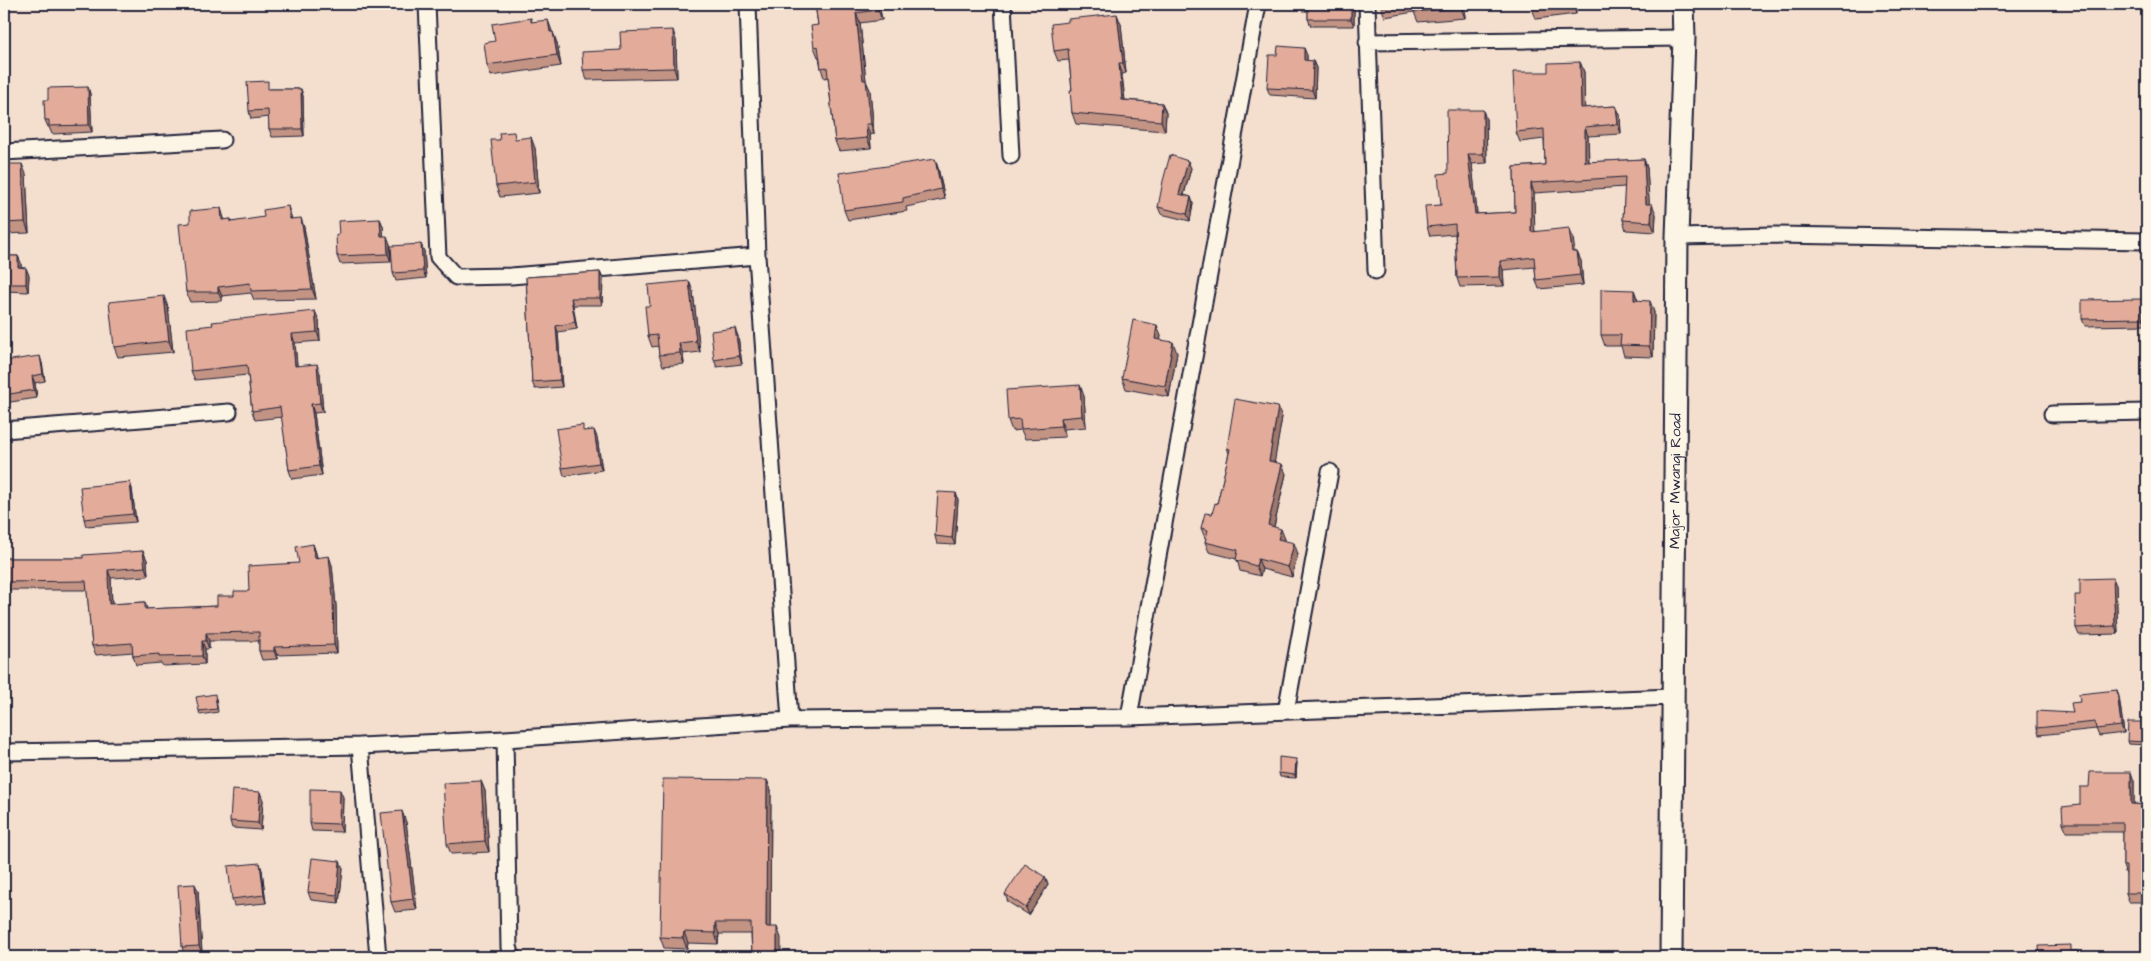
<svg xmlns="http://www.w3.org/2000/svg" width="2151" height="961" font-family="'Architects Daughter',sans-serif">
  <rect width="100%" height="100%" fill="#f4dfce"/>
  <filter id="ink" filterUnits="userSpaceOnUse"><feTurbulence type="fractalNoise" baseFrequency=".02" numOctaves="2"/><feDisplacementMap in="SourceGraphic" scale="10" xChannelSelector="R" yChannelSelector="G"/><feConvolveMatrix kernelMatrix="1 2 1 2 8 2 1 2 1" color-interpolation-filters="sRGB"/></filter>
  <g filter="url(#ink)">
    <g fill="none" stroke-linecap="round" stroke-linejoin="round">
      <!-- street casing -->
      <g stroke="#22223b" stroke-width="19">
        <path id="street" d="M427 4 438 257 456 277 511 276 757 256
          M748 4 757 256 790 720
          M1003 4 1011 156
          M1367 4 1376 271
          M1367 42 1684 38
          M4 152 222 140
          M1677 237 1776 235 2147 241
          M2052 414 2147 412
          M4 430 229 412
          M1286 711 1330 472
          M1129 717 1258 4
          M505 739 509 947 512 957
          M360 746 378 957
          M4 752 360 746 505 739 790 720 1129 717 1673 697"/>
      </g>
      <!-- secondary casing -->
      <g stroke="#22223b" stroke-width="25">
        <g id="secondary">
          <path id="s1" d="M1671 957 1677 237 1684 38 1683 4"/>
        </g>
      </g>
      <!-- street -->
      <use href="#street" stroke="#fcf5e5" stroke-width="15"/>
      <!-- secondary -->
      <use href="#secondary" stroke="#fcf5e5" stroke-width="21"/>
    </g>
    <!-- wall -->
    <path fill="#c39484" stroke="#22223b" d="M4 4H20L21 5 4 6Z
      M88 4H143L90 8Z
      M308 4H372V8L310 9Z
      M815 4H879L882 20 860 23 866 81 870 90 874 134 870 135 871 148 839 151 835 141 828 77 824 78 821 68 819 57H818L814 47 818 25Z
      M1299 4 1354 9V26H1311L1308 19V11H1302Z
      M1380 4H1464L1465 18 1418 22 1414 12 1385 17Z
      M1532 4H1575L1576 14 1536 19 1532 8Z
      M531 18 532 22 552 31 557 43 561 66 491 76 487 65 495 41Z
      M1121 24 1126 73 1122 74 1125 100 1162 103 1166 113 1165 131 1076 124 1072 113V90L1069 60 1058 61 1054 51Z
      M676 40 677 78 587 80 583 70 621 50Z
      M1307 55V61H1313L1316 68 1315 98 1270 95 1267 88Z
      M1580 62 1584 72V108L1616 106 1620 115 1621 134 1588 136 1589 162 1644 159 1647 168 1649 204 1656 214 1655 232 1626 230 1623 220 1625 187 1534 193V231L1573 237 1574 252H1577L1581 261 1583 285 1539 289 1536 280 1535 267 1503 270 1504 286 1460 287 1457 278 1455 234 1430 236 1427 227 1441 205 1448 173 1486 119 1487 163 1472 164 1477 214 1515 212 1514 167 1545 165 1544 139 1520 142 1516 132 1548 72Z
      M88 87 90 94 92 132 52 134 49 127H48L45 120 48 100Z
      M270 89H301L303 96 304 136 272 137 269 129V117L251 119 249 111Z
      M517 139 535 148 539 193 500 197 496 186Z
      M935 159 938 168 945 199 906 207 907 211 848 220 844 210Z
      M4 164 26 174 29 233 4 234Z
      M1191 168 1184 195 1191 197 1193 204 1190 221 1161 214 1158 207Z
      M291 216 292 219 304 227 316 299 254 300 251 293 222 296V301L190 302 186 292 190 223 224 218 225 220 231 219 232 222Z
      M380 219 383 226V236L390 244 391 262 340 264 337 256 339 235Z
      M424 251 426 278 396 281 393 273Z
      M4 256H18L21 263V267L29 275 28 292 4 291Z
      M600 272 603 279 602 305H573L577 329 558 332 562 387 535 389 532 382 526 277Z
      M689 281 693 292 700 352 683 354 684 364 663 366 659 355 658 346 652 347 648 336 650 306Z
      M1634 290 1638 301 1654 312 1653 357 1624 356 1621 346H1605L1601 335Z
      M2146 306V325L2085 326 2082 319Z
      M168 307 173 352 118 357 114 347Z
      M319 320 320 341 295 343 297 366 320 373 323 412 314 413 322 475 292 479 289 470 282 417 255 420 252 411 248 375 195 380 191 371Z
      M738 336 742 364 717 367 714 360Z
      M1161 336 1160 340 1177 353 1169 397 1126 389 1122 378Z
      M4 361 42 363 45 381 35 383 37 398 4 403Z
      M1084 396 1086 427 1064 429 1065 437 1025 439 1021 430 1012 431 1008 420Z
      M1282 417 1274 462 1286 474 1274 527 1285 539V541L1298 554 1292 577 1262 569 1260 576 1240 571 1237 559 1209 552 1205 542 1206 539 1205 538 1201 528 1212 514 1217 504 1229 453 1227 448Z
      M585 431 597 437 602 470 564 476 562 468Z
      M130 482 132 489 136 522 86 526 84 519Z
      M956 493 958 500 955 545 937 544 935 536Z
      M313 544 317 557 332 565 336 606 337 653 277 655V659L262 660 259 651V641H209V649H205V664L163 666 161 663 136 665 133 656V652L96 655 92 646 87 590H4V558H83L143 551 147 560 148 576 111 578 112 604 145 602 147 609 217 606 234 596 249 591 299 563Z
      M2116 585 2118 634 2079 635 2076 628 2080 595Z
      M2117 690 2119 697 2124 733 2099 736 2096 729 2039 735 2037 728 2073 713 2080 702Z
      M216 698 218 712 200 715 199 711Z
      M2146 722 2147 745 2128 744 2127 741Z
      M1297 762 1296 778 1280 777 1279 773Z
      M767 780 771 790 770 927 781 938 752 956 751 934H719L718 944 688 943 687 949 664 948 660 937Z
      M481 781 485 791 489 852 451 854 447 844Z
      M2134 781V804L2147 805V902H2129L2126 893V875L2123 866V832H2067L2063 823 2080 805 2089 787Z
      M343 797 342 832 312 831 310 823Z
      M263 800 261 830 232 828 230 821Z
      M406 822 417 910 395 912 391 902Z
      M343 869 339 903 311 900 308 892Z
      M262 870 266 903 234 906 232 899Z
      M1045 877 1048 885 1029 915 1008 902 1005 894Z
      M198 891 202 953 184 954 182 947Z"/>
    <!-- shaded-wall -->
    <path fill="#9f786c" stroke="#22223b" d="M877 4H879L882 20 878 10Z
      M1351 4 1354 9V26L1351 19Z
      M1461 4H1464L1465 18 1461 8Z
      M1573 4H1575L1576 14Z
      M856 13 860 23 866 81 870 90 874 134 871 124 863 80Z
      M1117 14 1121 24 1126 73 1123 63Z
      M548 20 552 31 554 43 550 32Z
      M673 30 676 40 677 78 674 68Z
      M553 32 557 43 561 66 557 55Z
      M1304 48 1307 55V68L1304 60Z
      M1313 61 1316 68 1315 98 1312 90Z
      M1580 62 1584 72 1585 118 1581 108Z
      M1119 63 1122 74 1125 110 1122 100Z
      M88 87 90 94 92 132 89 125Z
      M301 89 303 96 304 136 302 129Z
      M1162 103 1166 113 1165 131 1161 121Z
      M1616 106 1620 115 1621 134 1618 124Z
      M1483 110 1486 119 1487 163 1483 154Z
      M866 124 870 135 871 148 867 138Z
      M1585 127 1588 136 1589 172 1585 162Z
      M531 137 535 148 539 193 535 182Z
      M1468 154 1472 164 1478 223 1475 214Z
      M935 159 938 168 945 199 941 189Z
      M1644 159 1647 168 1650 213 1646 204Z
      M1188 161 1191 168 1182 202 1179 194Z
      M22 164 26 174 29 233 25 222Z
      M1531 183 1534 193 1535 241 1531 232Z
      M1191 197 1193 204 1190 221 1187 214Z
      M1652 204 1656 214 1655 232 1651 222Z
      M288 206 291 216 293 229 290 219Z
      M221 208 224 218 226 229 222 220Z
      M301 218 304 227 316 299 312 289Z
      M380 219 383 226 384 244 381 236Z
      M1569 228 1573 237 1576 262 1572 252Z
      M387 236 390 244 391 262 388 254Z
      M421 244 424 251 426 278 423 271Z
      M1577 252 1581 261 1583 285 1580 275Z
      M18 256 21 263V275L18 267Z
      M1500 261 1503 270 1504 286 1500 277Z
      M26 268 29 275 28 292 26 284Z
      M600 272 603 279 602 305 600 298Z
      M689 281 693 292 700 352 696 341Z
      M218 287 222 296V301L218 292Z
      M1634 290 1638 301 1634 300Z
      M164 296 168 307 173 352 169 341Z
      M571 298 573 305 577 329 575 322Z
      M2143 299 2146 306V325L2143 318Z
      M1650 301 1654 312 1653 357 1649 346Z
      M315 311 319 320 320 341 317 332Z
      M1157 325 1161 336 1159 349 1155 339Z
      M556 326 558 332 562 387 560 380Z
      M735 328 738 336 742 364 739 356Z
      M292 334 295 343 298 375 295 366Z
      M1173 342 1177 353 1169 397 1165 386Z
      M679 343 683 354 684 364 680 353Z
      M40 356 42 363 45 381 43 374Z
      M317 364 320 373 323 412 320 403Z
      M32 376 35 383 37 398 34 390Z
      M1080 385 1084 396 1086 427 1082 416Z
      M311 404 314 413 322 475 319 466Z
      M1278 407 1282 417 1273 471 1269 461Z
      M1060 418 1064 429 1065 437 1061 426Z
      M594 430 597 437 602 470 599 463Z
      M1282 464 1286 474 1272 535 1268 525Z
      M130 482 132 489 136 522 133 514Z
      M956 493 958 500 955 545 952 538Z
      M1281 529 1285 539 1282 549 1278 539Z
      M1294 543 1298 554 1292 577 1288 567Z
      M313 544 316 553 319 566 315 558Z
      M143 551 147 560 148 576 145 567Z
      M329 556 332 565 336 606 337 653 334 645Z
      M1258 559 1262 569 1260 576 1256 566Z
      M108 570 111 578 112 613 109 604Z
      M2113 578 2116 585 2118 634 2115 626Z
      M206 633 209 641V649L206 641Z
      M202 641 205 649V664L202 656Z
      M274 647 277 655V659L274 651Z
      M2117 690 2119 697 2124 733 2121 726Z
      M2146 722 2147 725V745L2145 742Z
      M1296 759 1297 762 1296 778 1295 775Z
      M2131 772 2134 781V813L2131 804Z
      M767 780 771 790 770 938 766 927Z
      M481 781 485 791 489 852 485 841Z
      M340 790 343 797 342 832 339 824Z
      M260 792 263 800 261 830 258 823Z
      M402 811 406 822 417 910 413 899Z
      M340 861 343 869 339 903 337 895Z
      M260 863 262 870 266 903 264 895Z
      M1045 877 1048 885 1029 915 1026 908Z
      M195 884 198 891 202 953 199 946Z
      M715 923 719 934 718 944 715 933Z
      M777 927 781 938V957H777Z
      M684 932 688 943 687 949 683 938Z"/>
    <!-- building -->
    <path fill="#e3ac9a" stroke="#22223b" d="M815 4H877L878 10 856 13 863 80H866L871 124H866L867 138 835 141 827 67 821 68 818 46 814 47 811 26 818 25Z
      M1299 4H1351V19H1308V4Z
      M1380 4H1402L1381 7Z
      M1413 4H1461V8L1414 12Z
      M1532 4H1571L1532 8Z
      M1117 14 1123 63H1119L1122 100 1162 103 1161 121 1072 113 1070 90H1072L1068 49 1054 51 1051 24 1068 22V19Z
      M531 18V22L548 20 550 32H553L557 55 487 65 484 43 495 41 492 24Z
      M673 30 674 68 583 70 582 52 621 50 620 32Z
      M1278 46 1304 48V60L1313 61 1312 90 1267 88 1269 55H1277Z
      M1580 62 1581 108 1616 106 1618 124 1585 127V162L1644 159 1646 204H1652L1651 222 1623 220 1625 177 1531 183V232L1569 228 1572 252H1577L1580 275 1536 280 1534 257 1500 261V277L1457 278 1455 224 1427 227 1425 206 1441 205 1438 174 1448 173 1447 110H1483V154H1468L1475 214 1515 212 1514 167 1545 165 1544 129 1516 132 1513 72H1548V63Z
      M268 81V89H301L302 129H269L268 110 249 111 247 82Z
      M88 87 89 125 49 126V120H45L44 100H48V88Z
      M514 132 515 139 531 137 535 182 496 186 491 140H500L499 133Z
      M1170 155 1188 161 1179 194 1191 197 1187 214 1158 207 1163 181Z
      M935 159 941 189 903 198V202L844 210 839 173Z
      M4 164H22L25 222 4 223Z
      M288 206 290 219 301 218 312 289 251 291 250 283 218 287V292H186L179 224 190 223V211L221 208 222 220 231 219V222L264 217 263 210Z
      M380 219 381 236H387L388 254 337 256 336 235H339L338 221Z
      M421 244 423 271 393 273 391 246Z
      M4 256H18V267L26 268V284H4Z
      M600 272V298H571L575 322 556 326 560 380 532 382 526 277Z
      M689 281 696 341 679 343 680 353 659 355 657 335 648 336 645 306H650L648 285Z
      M1601 289 1634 290V300L1650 301 1649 346 1620 345 1621 335H1601Z
      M164 296 169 341 114 347 109 302Z
      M2143 299V318L2082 319V300Z
      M315 311 317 332 292 334 295 366 317 364 320 403 311 404 319 466 289 470 280 407 252 411 247 365 191 371 187 328 213 325 212 322Z
      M1133 320 1157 325 1155 339 1173 342 1165 386 1122 378Z
      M735 328 739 356 714 360 711 331Z
      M40 356 43 374 32 376 34 390 4 395V361Z
      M1080 385 1082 416 1060 418 1061 426 1021 429 1020 419 1008 420 1006 390Z
      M1235 399 1278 407 1269 461 1282 464 1268 525 1281 529 1278 539 1294 543 1288 567 1258 559 1256 566 1236 560 1238 550 1205 542 1208 530 1201 528 1205 513 1212 514 1215 503 1217 504 1230 449 1227 448Z
      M583 425V431L594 430 599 463 562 468 556 429Z
      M130 482 133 514 84 519 80 487Z
      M938 492 956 493 952 538 935 536Z
      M313 544 315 558 329 556 333 597 334 645 274 647V651H259V632L206 633V641H202V656L159 657V654L133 656 132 643 92 646 86 581 4 582V558H83V555L143 551 145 567 108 570 109 604 145 602V609L217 606V596H234V591H249L248 566 299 563 296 547Z
      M2113 578 2115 626 2076 628 2075 595H2080V579Z
      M2117 690 2121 726 2096 729 2095 722 2037 728V711L2073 713 2071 703 2080 702 2079 694Z
      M215 694 217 709 199 711 196 697Z
      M2128 722H2146L2145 742 2127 741Z
      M1279 757 1296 759 1295 775 1279 773Z
      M2090 772H2131V804L2147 805V893H2126V866H2123V823H2063L2062 807 2080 805V787H2089Z
      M663 779 767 780 766 927H777V957H736V956H752L751 923H715V933L684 932 683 938 660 937Z
      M481 781 485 841 447 844 443 783Z
      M310 789 340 790 339 824 310 823Z
      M232 790 260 792 258 823 230 821Z
      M402 811 413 899 391 902 381 813Z
      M312 858 340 861 337 895 308 892Z
      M260 863 264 895 232 899 228 866Z
      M1025 864 1045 877 1026 908 1005 894Z
      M195 884 199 946 182 947 178 885Z
      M2071 945V951H2078V957H2040L2039 946Z"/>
  </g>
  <g text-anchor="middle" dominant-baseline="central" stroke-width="4.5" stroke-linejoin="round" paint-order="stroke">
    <!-- street labels -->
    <g font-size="15" fill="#22223b" stroke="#fcf5e5">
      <text stroke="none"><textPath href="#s1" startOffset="476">Major Mwangi Road</textPath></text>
    </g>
  </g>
  <!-- margin -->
  <rect width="2151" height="961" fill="none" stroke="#fcf5e5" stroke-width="20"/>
  <rect x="10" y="10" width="2131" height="941" fill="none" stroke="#22223b" stroke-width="2" filter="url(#ink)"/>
</svg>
